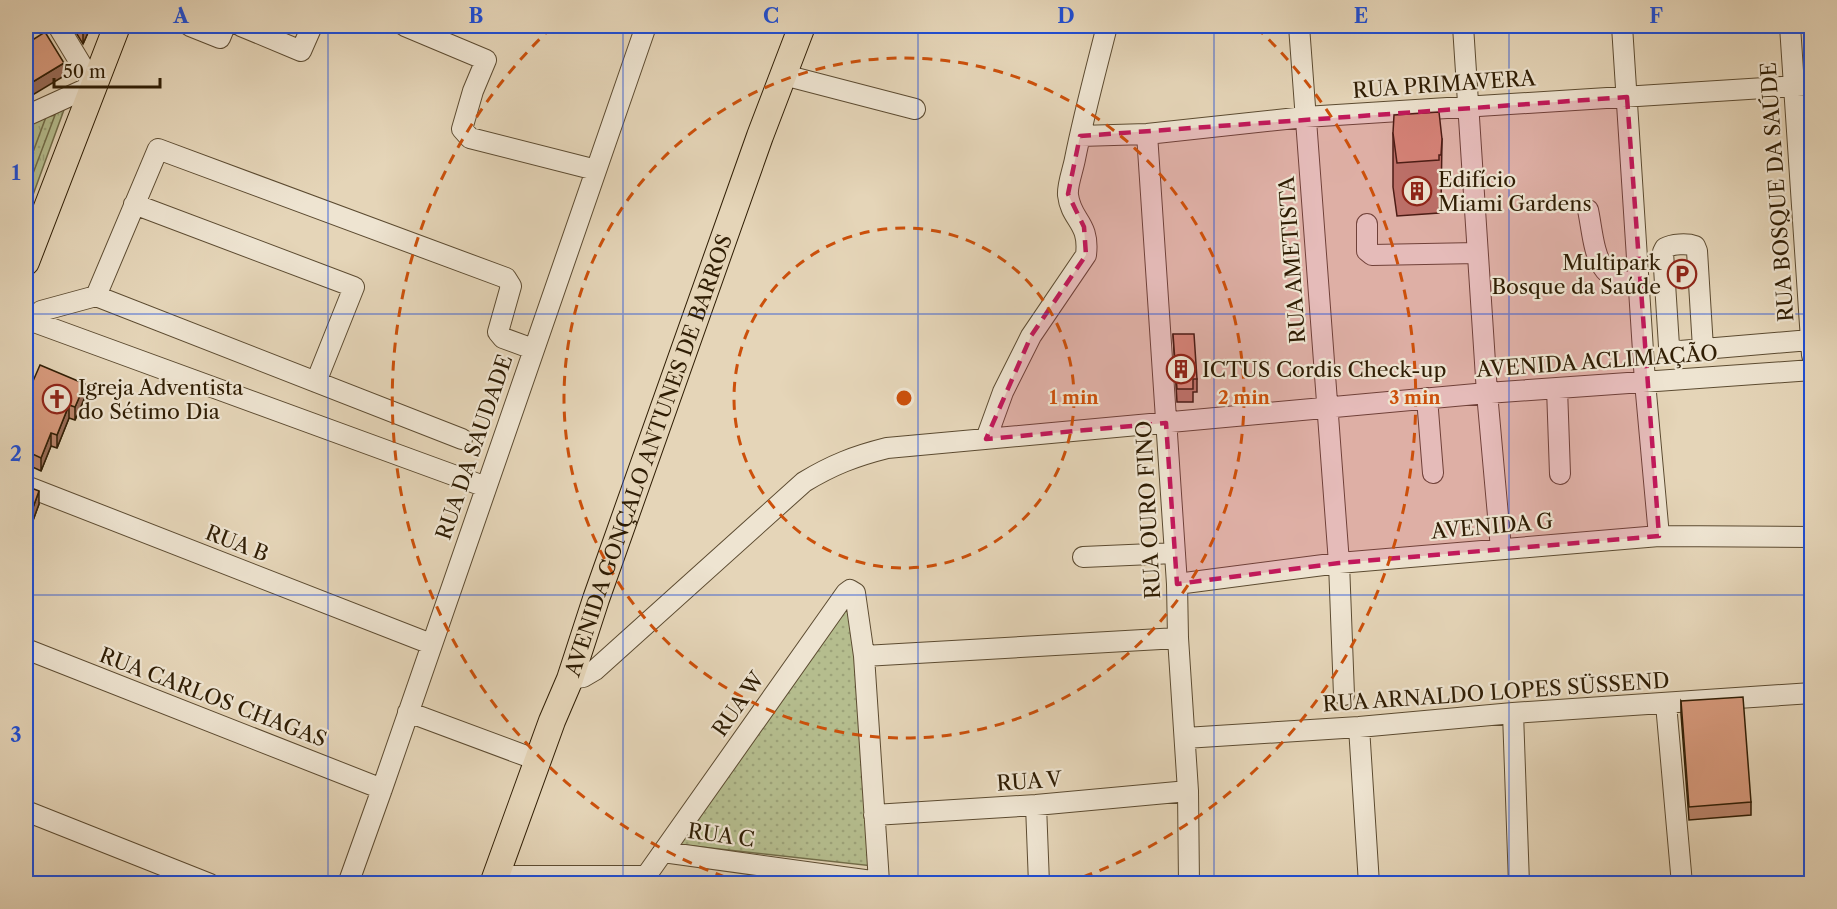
<svg xmlns="http://www.w3.org/2000/svg" width="1837" height="909" font-family="'Libre Caslon Text',serif">
  <defs>
    <pattern id="grass-tufts" width="24" height="20" patternUnits="userSpaceOnUse" patternTransform="scale(1.5)"><rect width="24" height="20" fill="#b5bd8e"/><path d="M3 7l-1-3M5 7V3M7 7l1-3M15 17l-1-3M17 17v-4M19 17l1-3" fill="none" stroke="#9ca279"/></pattern>
    <pattern id="park-dots" width="8" height="8" patternUnits="userSpaceOnUse" patternTransform="scale(1.5)"><rect width="8" height="8" fill="#b5bd8e"/><path d="M2 2h.1M6 6h.1" fill="none" stroke="#9ca279" stroke-width="1.8" stroke-linecap="round"/></pattern>
  </defs>
  <rect width="100%" height="100%" fill="#e5d5b8"/>
  <filter id="stains"><feTurbulence type="fractalNoise" baseFrequency=".00333" numOctaves="4"/><feColorMatrix values="0 0 0 0 .2 0 0 0 0 .09 0 0 0 0 .02 0 0 0 .5 -.17"/></filter>
  <radialGradient id="worn" r=".72"><stop offset=".6" stop-color="#630" stop-opacity="0"/><stop offset="1" stop-color="#630" stop-opacity=".3"/></radialGradient>
  <!-- grass -->
  <path fill="url(#grass-tufts)" stroke="#726d49" stroke-width="1.5" d="M65 107 26 214V124Z"/>
  <!-- park -->
  <path fill="url(#park-dots)" stroke="#726d49" stroke-width="1.5" d="M55 115 26 192V171L46 117Z
    M850 595 873 866 675 844Z"/>
  <g fill="none" stroke-linecap="round" stroke-linejoin="round">
    <!-- minor casing -->
    <g stroke="#5c4b31" stroke-width="22">
      <path id="minor" d="M58 26 93 84
        M190 26 220 38 225 26
        M241 26 301 51 312 26
        M405 26 486 60 473 91 462 129 470 138 596 170
        M1299 26 1339 563 1344 695
        M1463 26 1487 393 1501 549
        M1622 26 1645 382 1659 536
        M1790 26 1812 355
        M784 75 915 109
        M26 116 92 86
        M1147 134 1177 584 1178 638 1188 791 1189 884
        M1080 136 1147 134 1305 117 1812 85
        M134 204 354 287 316 382
        M1588 210C1592 228 1593 255 1605 270 1613 279 1628 282 1639 287
        M1367 224V251L1372 255 1477 253
        M96 296 462 439
        M26 319 486 487
        M33 321 41 311 96 296 158 149 506 278 511 286 498 332 503 338 533 349
        M1703 348 1697 251 1695 246C1687 243 1672 244 1665 248L1663 252 1669 346 1671 349 1680 351 1810 340
        M1557 388 1560 474
        M1427 398 1433 473
        M986 439 1003 392 1031 336 1086 255C1090 222 1071 221 1068 195 1067 185 1073 170 1075 159 1084 114 1096 70 1107 26
        M26 486 431 644
        M1083 557 1175 553
        M1177 584 1339 563 1659 536 1812 537
        M26 649 382 789
        M864 656 1178 638
        M570 679 583 677 595 670 804 482C832 465 855 456 887 448L1487 393 1812 370
        M1666 704 1682 884
        M408 712 537 760
        M1513 713 1519 884
        M1359 727 1369 884
        M1185 738 1359 727 1513 713 1812 693
        M1036 805 1039 884
        M26 811 210 884
        M874 815 1036 805 1188 791
        M495 876H646L846 593 850 590 855 593 864 656 879 882 663 852
        M348 884 382 789 646 26"/>
    </g>
    <!-- major casing -->
    <g stroke="#2f1d04" stroke-width="28">
      <g id="major">
        <path d="M26 262 117 26"/>
        <path id="s1" d="M493 884 552 721 570 679 596 599 760 136 802 26"/>
      </g>
    </g>
    <!-- minor -->
    <use href="#minor" stroke="#eee4d1" stroke-width="20"/>
    <!-- major -->
    <use href="#major" stroke="#e5d5b8" stroke-width="26"/>
  </g>
  <!-- wall -->
  <path fill="#bb856c" stroke="#2f1d04" stroke-width="1.5" d="M72 26H91L83 44Z
    M1393 133 1442 139 1441 208H1439V213L1397 216 1393 187Z
    M1173 334 1197 379V392H1193V402H1177Z
    M26 394 85 397 75 420 69 418 57 448 51 446 41 471 26 464Z
    M26 486 39 504 31 526 26 524Z
    M1681 701 1751 802V815L1689 820 1681 714Z"/>
  <!-- shaded-wall -->
  <path fill="#986c58" stroke="#2f1d04" stroke-width="1.5" d="M85 26H91L83 44V31Z
    M64 63V76L26 99V86Z
    M85 384V397L75 420V407Z
    M69 405V418L57 448V435Z
    M51 433V446L41 471V458Z
    M39 491V504L31 526V513Z"/>
  <!-- building -->
  <path fill="#d99b7e" stroke="#2f1d04" stroke-width="1.5" d="M80 26H85L83 31Z
    M45 32 64 63 26 86V44Z
    M1439 112 1442 139 1441 155H1439V160L1397 163 1393 133 1394 115Z
    M1173 334H1194L1197 379H1193V389H1177Z
    M40 365 85 384 75 407 69 405 57 435 51 433 41 458 26 451V394L27 395Z
    M26 486 39 491 31 513 26 511Z
    M1743 697 1751 802 1689 807 1681 701Z"/>
  <!-- marked area -->
  <path fill="#c2185b" fill-opacity="0.2" stroke="#c2185b" stroke-width="4.5" stroke-dasharray="12 8" stroke-linejoin="round" d="M1627 97 1659 536 1339 563 1177 584 1166 423 986 439 1031 336 1086 255 1084 227 1068 194 1080 136Z"/>
  <!-- grid -->
  <path fill="none" stroke="#1d4ed8" stroke-width="1.5" stroke-opacity="0.55" d="M328 26V884M623 26V884M918 26V884M1214 26V884M1509 26V884M26 314H1812M26 595H1812"/>
  <!-- distance rings -->
  <g fill="none" stroke="#cc500b" stroke-width="3" stroke-dasharray="10 8">
    <circle cx="904" cy="398" r="170"/>
    <circle cx="904" cy="398" r="340"/>
    <path d="M742 883A511 511 0 0 1 552 27M1256 27A511 511 0 0 1 1066 883"/>
  </g>
  <!-- icons -->
  <defs>
    <g id="building-ring" transform="scale(1.5)"><circle r="9.5" fill="#eee4d1" stroke="#8f2418" stroke-width="1.5"/><path d="M-4-6H4V6H1V3H-1V6H-4ZM-2.5-4.3h1.7v1.8h-1.7ZM.8-4.3h1.7v1.8H.8ZM-2.5-1h1.7V.8h-1.7ZM.8-1h1.7V.8H.8Z" fill="#8f2418"/></g>
    <g id="parking-ring" transform="scale(1.5)"><circle r="9.5" fill="#eee4d1" stroke="#8f2418" stroke-width="1.5"/><path d="M-3.5-5.5H1a3.5 3.5 0 0 1 0 7H-1V5.5H-3.5ZM-1-3.4V-.6H.8a1.4 1.4 0 0 0 0-2.8Z" fill="#8f2418"/></g>
    <g id="church-ring" transform="scale(1.5)"><circle r="9.5" fill="#eee4d1" stroke="#8f2418" stroke-width="1.5"/><path d="M-1.2-6h2.4v3.5h3.3v2.4h-3.3V6h-2.4V-.1h-3.3v-2.4h3.3Z" fill="#8f2418"/></g>
  </defs>
  <g fill-rule="evenodd">
    <use href="#building-ring" x="1417" y="191"/>
    <use href="#parking-ring" x="1682" y="274"/>
    <use href="#building-ring" x="1181" y="369"/>
    <use href="#church-ring" x="57" y="399"/>
  </g>
  <g text-anchor="middle" dominant-baseline="central" stroke-width="4.5" stroke-linejoin="round" paint-order="stroke">
    <!-- street labels -->
    <g font-size="21" fill="#2f1d04" stroke="#eee4d1">
      <text transform="translate(1444 84) rotate(-4)">RUA PRIMAVERA</text>
      <text transform="translate(1777 192) rotate(-94)">RUA BOSQUE DA SAÚDE</text>
      <text transform="translate(1292 260) rotate(-94)">RUA AMETISTA</text>
      <text transform="translate(1597 361) rotate(-4)">AVENIDA ACLIMAÇÃO</text>
      <text transform="translate(474 447) rotate(-71)">RUA DA SAUDADE</text>
      <text stroke="none"><textPath href="#s1" startOffset="456">AVENIDA GONÇALO ANTUNES DE BARROS</textPath></text>
      <text transform="translate(1148 510) rotate(-93)">RUA OURO FINO</text>
      <text transform="translate(1492 526) rotate(-5)">AVENIDA G</text>
      <text transform="translate(237 543) rotate(21)">RUA B</text>
      <text transform="translate(1496 692) rotate(-4)">RUA ARNALDO LOPES SÜSSEND</text>
      <text transform="translate(213 697) rotate(21)">RUA CARLOS CHAGAS</text>
      <text transform="translate(738 704) rotate(-55)">RUA W</text>
      <text transform="translate(1029 781) rotate(-4)">RUA V</text>
      <text transform="translate(721 835) rotate(8)">RUA C</text>
    </g>
    <!-- poi labels -->
    <g font-size="21" fill="#2f1d04" stroke="#eee4d1" text-anchor="start">
      <text x="1438" y="179">Edifício<tspan x="1438" dy="24">Miami Gardens</tspan></text>
      <text x="1661" y="262" text-anchor="end">Multipark<tspan x="1661" dy="24">Bosque da Saúde</tspan></text>
      <text x="1202" y="369">ICTUS Cordis Check-up</text>
      <text x="78" y="387">Igreja Adventista<tspan x="78" dy="24">do Sétimo Dia</tspan></text>
    </g>
  </g>
  <circle cx="904" cy="398" r="9" fill="#cc500b" stroke="#eee4d1" stroke-width="3"/>
  <g font-size="18" text-anchor="middle" font-weight="bold" fill="#cc500b" stroke="#eee4d1" stroke-width="4.5" stroke-linejoin="round" paint-order="stroke">
    <text x="1074" y="404">1 min</text>
    <text x="1244" y="404">2 min</text>
    <text x="1415" y="404">3 min</text>
  </g>
  <!-- margin -->
  <rect width="1837" height="909" fill="none" stroke="#e5d5b8" stroke-width="66"/>
  <!-- scale -->
  <path d="M54 78v9h106v-9" fill="none" stroke="#2f1d04" stroke-width="3"/>
  <text x="63" y="78" font-size="18" fill="#2f1d04" stroke="#eee4d1" stroke-width="4.5" paint-order="stroke">50 m</text>
  <rect x="33" y="33" width="1771" height="843" fill="none" stroke="#1d4ed8" stroke-width="2"/>
  <g font-size="20" text-anchor="middle" font-weight="bold" fill="#1d4ed8">
    <text x="181" y="23">A</text>
    <text x="476" y="23">B</text>
    <text x="771" y="23">C</text>
    <text x="1066" y="23">D</text>
    <text x="1361" y="23">E</text>
    <text x="1656" y="23">F</text>
    <text x="16" y="180">1</text>
    <text x="16" y="461">2</text>
    <text x="16" y="742">3</text>
  </g>
  <rect width="100%" height="100%" filter="url(#stains)"/>
  <rect width="100%" height="100%" fill="url(#worn)"/>
</svg>
